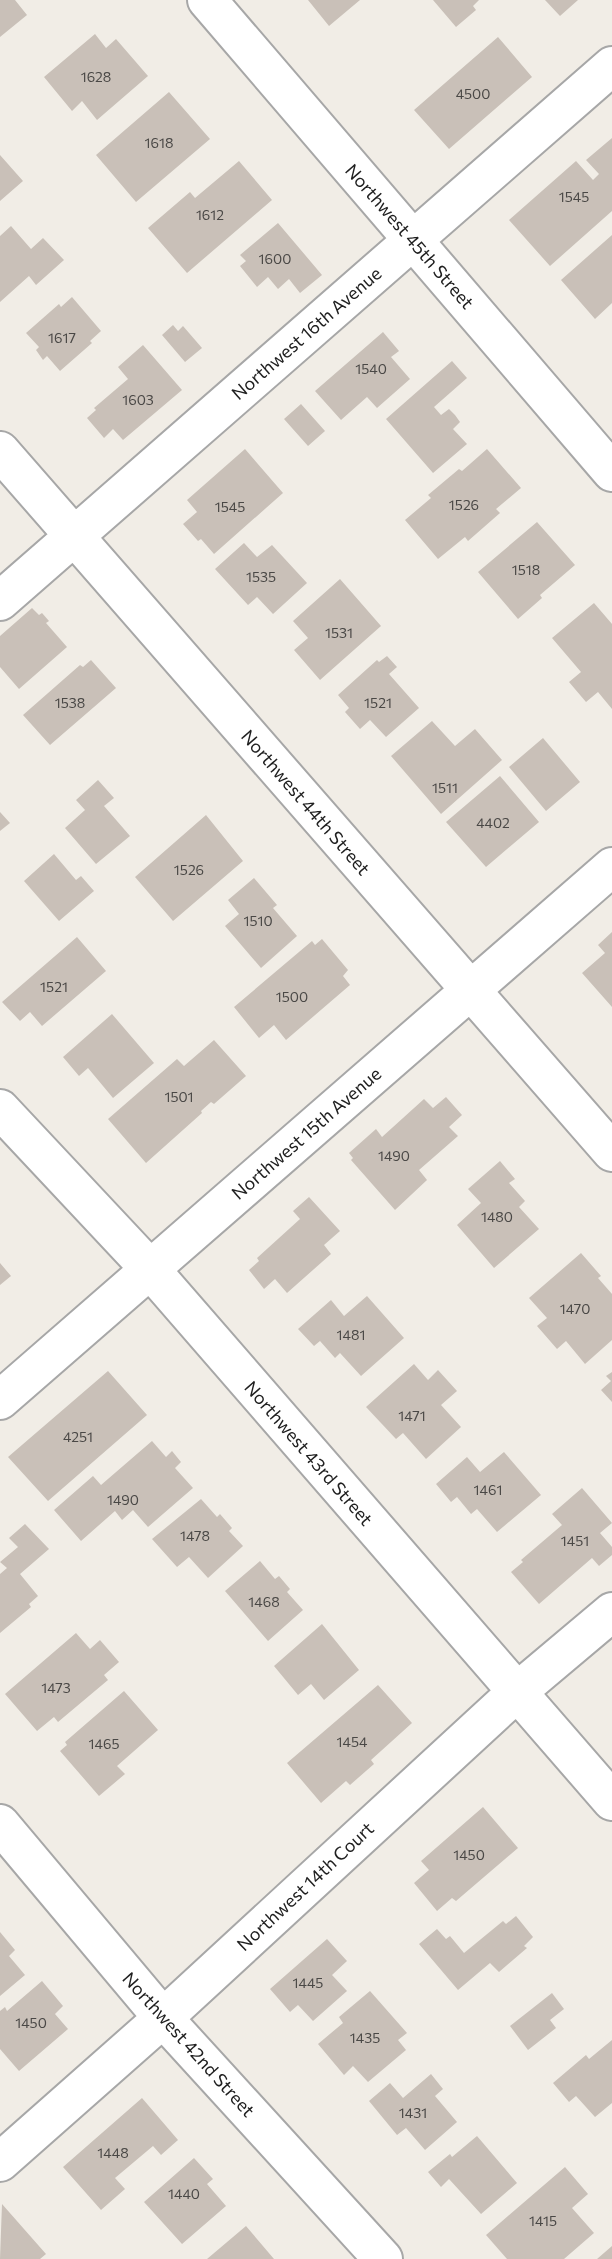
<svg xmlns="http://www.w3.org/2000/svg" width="612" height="2259" font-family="Commissioner,sans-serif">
  <rect width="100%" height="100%" fill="#f1ede6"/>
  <!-- building -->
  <path fill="#c9c0b8" d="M0 0H15L27 15 0 37Z
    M308 0H360L329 26Z
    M433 0H479L473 6 476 10 456 27Z
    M545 0H578L560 16Z
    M95 34 106 48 116 39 148 76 97 120 82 101 72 111 44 77Z
    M498 37 532 77 449 149 414 110Z
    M169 92 210 139 136 202 96 155Z
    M612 138V211L550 266 509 220 576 161 593 180 599 174 586 160Z
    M0 155 23 181 0 201Z
    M239 161 272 200 187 273 148 228 190 192 195 198Z
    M278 223 322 275 300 293 289 279 278 289 268 277 257 287 240 266 246 261 240 255Z
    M11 226 31 249 43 238 64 260 36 285 29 276 0 302V236Z
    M612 235V303L595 319 561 280Z
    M72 297 101 331 90 341 92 343 60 371 47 356 43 360 36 350 39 347 26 333 59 304 61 307Z
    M173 325 178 331 183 326 202 348 185 362 162 335Z
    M383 332 399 351 391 357 410 379 377 408 367 397 341 420 315 391Z
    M143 345 182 390 123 440 113 429 104 438 87 418 96 410 94 408 128 379 118 367Z
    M452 361 467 378 434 407 441 415 449 409 455 415 460 422 453 429 467 444 433 473 386 419Z
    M301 404 325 431 308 446 284 419Z
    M245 449 283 493 214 554 201 539 198 541 183 524 197 512 187 500Z
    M487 449 521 488 496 509 500 513 468 541 465 537 438 559 405 520 431 498 428 495 459 469 462 471Z
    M537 522 575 565 540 595 542 598 518 619 478 572Z
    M244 543 257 557 272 545 307 583 273 614 257 597 248 605 215 569Z
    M340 579 381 626 320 680 294 650 308 638 293 621Z
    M594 603 612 624V709L598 692 586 702 569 682 581 672 552 638Z
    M32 608 39 615 42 613 49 621 46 623 67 647 19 689 0 667V636Z
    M387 656 397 667 389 674 419 708 386 737 370 720 360 729 345 712 349 708 338 695 377 660 379 662Z
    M91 660 116 688 50 745 23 715 80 665 83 667Z
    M432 721 455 746 475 729 502 760 441 814 391 756Z
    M543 738 580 782 546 811 509 767Z
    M500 776 539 822 486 867 446 822Z
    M98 780 114 798 104 806 130 836 96 864 65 828 85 810 76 800Z
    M0 812 10 823 0 831Z
    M206 815 243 861 173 921 135 877Z
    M54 854 76 880 81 876 94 891 59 921 24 881Z
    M254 878 277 905 273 908 297 936 261 968 225 926 239 914 228 900Z
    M612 932V1007L582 973 605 953 598 945Z
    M77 937 106 971 42 1026 30 1012 20 1021 2 1002Z
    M322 939 348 970 343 976 350 985 286 1040 274 1025 259 1038 234 1007 312 941 315 945Z
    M112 1014 154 1063 113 1098 88 1068 79 1076 63 1057Z
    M214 1040 246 1076 214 1104 211 1102 201 1111 202 1113 146 1163 108 1119 177 1059 184 1066Z
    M446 1097 462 1115 449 1127 458 1136 419 1170 427 1180 395 1210 351 1160 353 1158 349 1153 376 1129 382 1137 424 1099 433 1108Z
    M500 1161 515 1179 509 1183 525 1201 519 1207 539 1229 494 1268 457 1225 481 1203 468 1189Z
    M309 1197 340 1231 324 1245 331 1254 287 1293 275 1279 264 1289 249 1270 259 1261 257 1258 300 1219 293 1211Z
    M581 1253 601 1276 598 1278 612 1294V1340L585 1364 566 1341 557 1349 537 1326 547 1318 529 1298Z
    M0 1263 11 1276 0 1285Z
    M367 1296 404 1338 361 1376 340 1353 335 1358 320 1341 314 1346 298 1329 331 1300 344 1316Z
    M414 1364 428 1380 438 1370 457 1391 441 1405 461 1427 426 1459 403 1433 396 1439 366 1407Z
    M108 1371 147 1415 48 1501 8 1457Z
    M612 1372V1402L601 1390 611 1381 606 1376Z
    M152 1441 166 1457 172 1451 181 1462 175 1468 193 1488 148 1527 133 1510 122 1520 115 1511 81 1541 54 1510 93 1476 101 1485Z
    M504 1452 541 1495 497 1532 477 1509 471 1514 457 1497 451 1502 436 1484 467 1457 480 1472Z
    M582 1488 612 1523 600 1533 612 1547V1555L599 1566 592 1558 539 1604 511 1572 523 1562 521 1560 562 1525 552 1514Z
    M201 1499 217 1517 220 1514 232 1528 229 1531 243 1546 208 1578 189 1557 177 1567 152 1539Z
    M25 1524 49 1549 20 1574 38 1596 29 1604 31 1607 0 1633V1574L7 1568 0 1562 18 1547 9 1538Z
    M260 1561 275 1579 279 1576 290 1589 287 1592 303 1610 268 1641 225 1591Z
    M322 1624 359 1670 324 1700 311 1684 298 1695 274 1666Z
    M76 1633 90 1649 100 1640 119 1662 104 1675 108 1680 58 1722 54 1717 37 1731 5 1694Z
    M378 1685 412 1723 371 1760 374 1764 350 1785 346 1781 321 1803 287 1763Z
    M124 1691 158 1730 117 1766 125 1774 99 1796 60 1751 67 1745 65 1742Z
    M483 1807 518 1848 456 1901 452 1898 437 1911 414 1883 429 1870 421 1861Z
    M516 1916 533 1937 524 1946 527 1948 499 1972 490 1963 458 1990 419 1944 437 1929 446 1939 450 1936 464 1953 503 1921 506 1924Z
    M0 1932 15 1950 9 1956 25 1975 0 1996Z
    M327 1939 347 1961 332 1975 347 1991 313 2021 298 2005 290 2012 270 1989Z
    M42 1981 63 2006 55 2014 68 2029 19 2071 0 2049V2011L5 2007 7 2011Z
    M370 1991 407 2033 398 2040 406 2050 368 2082 353 2066 344 2075 318 2044 343 2023 339 2017Z
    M552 1993 564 2009 550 2020 556 2028 528 2050 510 2026Z
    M612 2040V2103L595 2117 576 2096 569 2102 553 2083 586 2055 589 2059Z
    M431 2074 443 2089 435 2096 457 2122 425 2150 406 2128 397 2135 369 2101 390 2083 403 2098Z
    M142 2098 178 2140 161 2155 153 2146 115 2178 125 2189 101 2210 63 2167Z
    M477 2136 517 2183 481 2214 449 2179 441 2187 428 2172 450 2154 452 2157Z
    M194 2158 213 2179 207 2184 226 2206 182 2244 144 2202Z
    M565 2167 588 2194 572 2208 594 2233 564 2259H507L486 2235Z
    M2 2204 46 2254 40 2259H0Z
    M246 2226 274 2259H207Z
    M612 2246V2259H597Z"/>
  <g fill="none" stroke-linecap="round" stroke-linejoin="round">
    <!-- minor casing -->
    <g stroke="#a7a7a7" stroke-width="42">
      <path id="minor" d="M207 0 612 472
        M0 451 612 1152
        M0 601 612 66
        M0 1109 150 1269 612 1801
        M0 1400 612 867
        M0 1824 163 2018 383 2259
        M0 2162 163 2018 517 1692 612 1612"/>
    </g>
    <!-- minor -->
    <use href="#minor" stroke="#fff" stroke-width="38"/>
  </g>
  <g text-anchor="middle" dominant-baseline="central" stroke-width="5" stroke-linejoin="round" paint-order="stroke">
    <!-- number labels -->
    <g font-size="14" fill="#4a4846">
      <text x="96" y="76">1628</text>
      <text x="473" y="93">4500</text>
      <text x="159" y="142">1618</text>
      <text x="574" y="196">1545</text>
      <text x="210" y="214">1612</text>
      <text x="275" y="258">1600</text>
      <text x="62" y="337">1617</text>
      <text x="371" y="368">1540</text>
      <text x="138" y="399">1603</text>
      <text x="464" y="504">1526</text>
      <text x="230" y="506">1545</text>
      <text x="526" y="569">1518</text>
      <text x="261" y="576">1535</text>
      <text x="339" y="632">1531</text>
      <text x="70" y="702">1538</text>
      <text x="378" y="702">1521</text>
      <text x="445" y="787">1511</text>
      <text x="493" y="822">4402</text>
      <text x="189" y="869">1526</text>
      <text x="258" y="920">1510</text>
      <text x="54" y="986">1521</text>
      <text x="292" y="996">1500</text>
      <text x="179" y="1096">1501</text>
      <text x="394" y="1155">1490</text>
      <text x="497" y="1216">1480</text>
      <text x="575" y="1308">1470</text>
      <text x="351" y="1334">1481</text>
      <text x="412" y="1415">1471</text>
      <text x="78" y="1436">4251</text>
      <text x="488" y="1489">1461</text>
      <text x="123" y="1499">1490</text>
      <text x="195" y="1535">1478</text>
      <text x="575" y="1540">1451</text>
      <text x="264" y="1601">1468</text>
      <text x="56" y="1687">1473</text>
      <text x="352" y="1741">1454</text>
      <text x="104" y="1743">1465</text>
      <text x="469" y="1854">1450</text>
      <text x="308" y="1982">1445</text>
      <text x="31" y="2022">1450</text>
      <text x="365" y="2037">1435</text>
      <text x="413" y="2112">1431</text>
      <text x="113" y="2152">1448</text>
      <text x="184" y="2193">1440</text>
      <text x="543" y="2220">1415</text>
    </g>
    <!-- street labels -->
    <g font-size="18" fill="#202020" stroke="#fff">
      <text transform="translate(410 236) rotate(49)">Northwest 45th Street</text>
      <text transform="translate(306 333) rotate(-41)">Northwest 16th Avenue</text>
      <text transform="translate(306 802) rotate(49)">Northwest 44th Street</text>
      <text transform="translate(306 1133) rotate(-41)">Northwest 15th Avenue</text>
      <text transform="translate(309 1453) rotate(49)">Northwest 43rd Street</text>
      <text transform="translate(305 1886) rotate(-43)">Northwest 14th Court</text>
      <text transform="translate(189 2044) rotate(48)">Northwest 42nd Street</text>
    </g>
  </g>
</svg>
